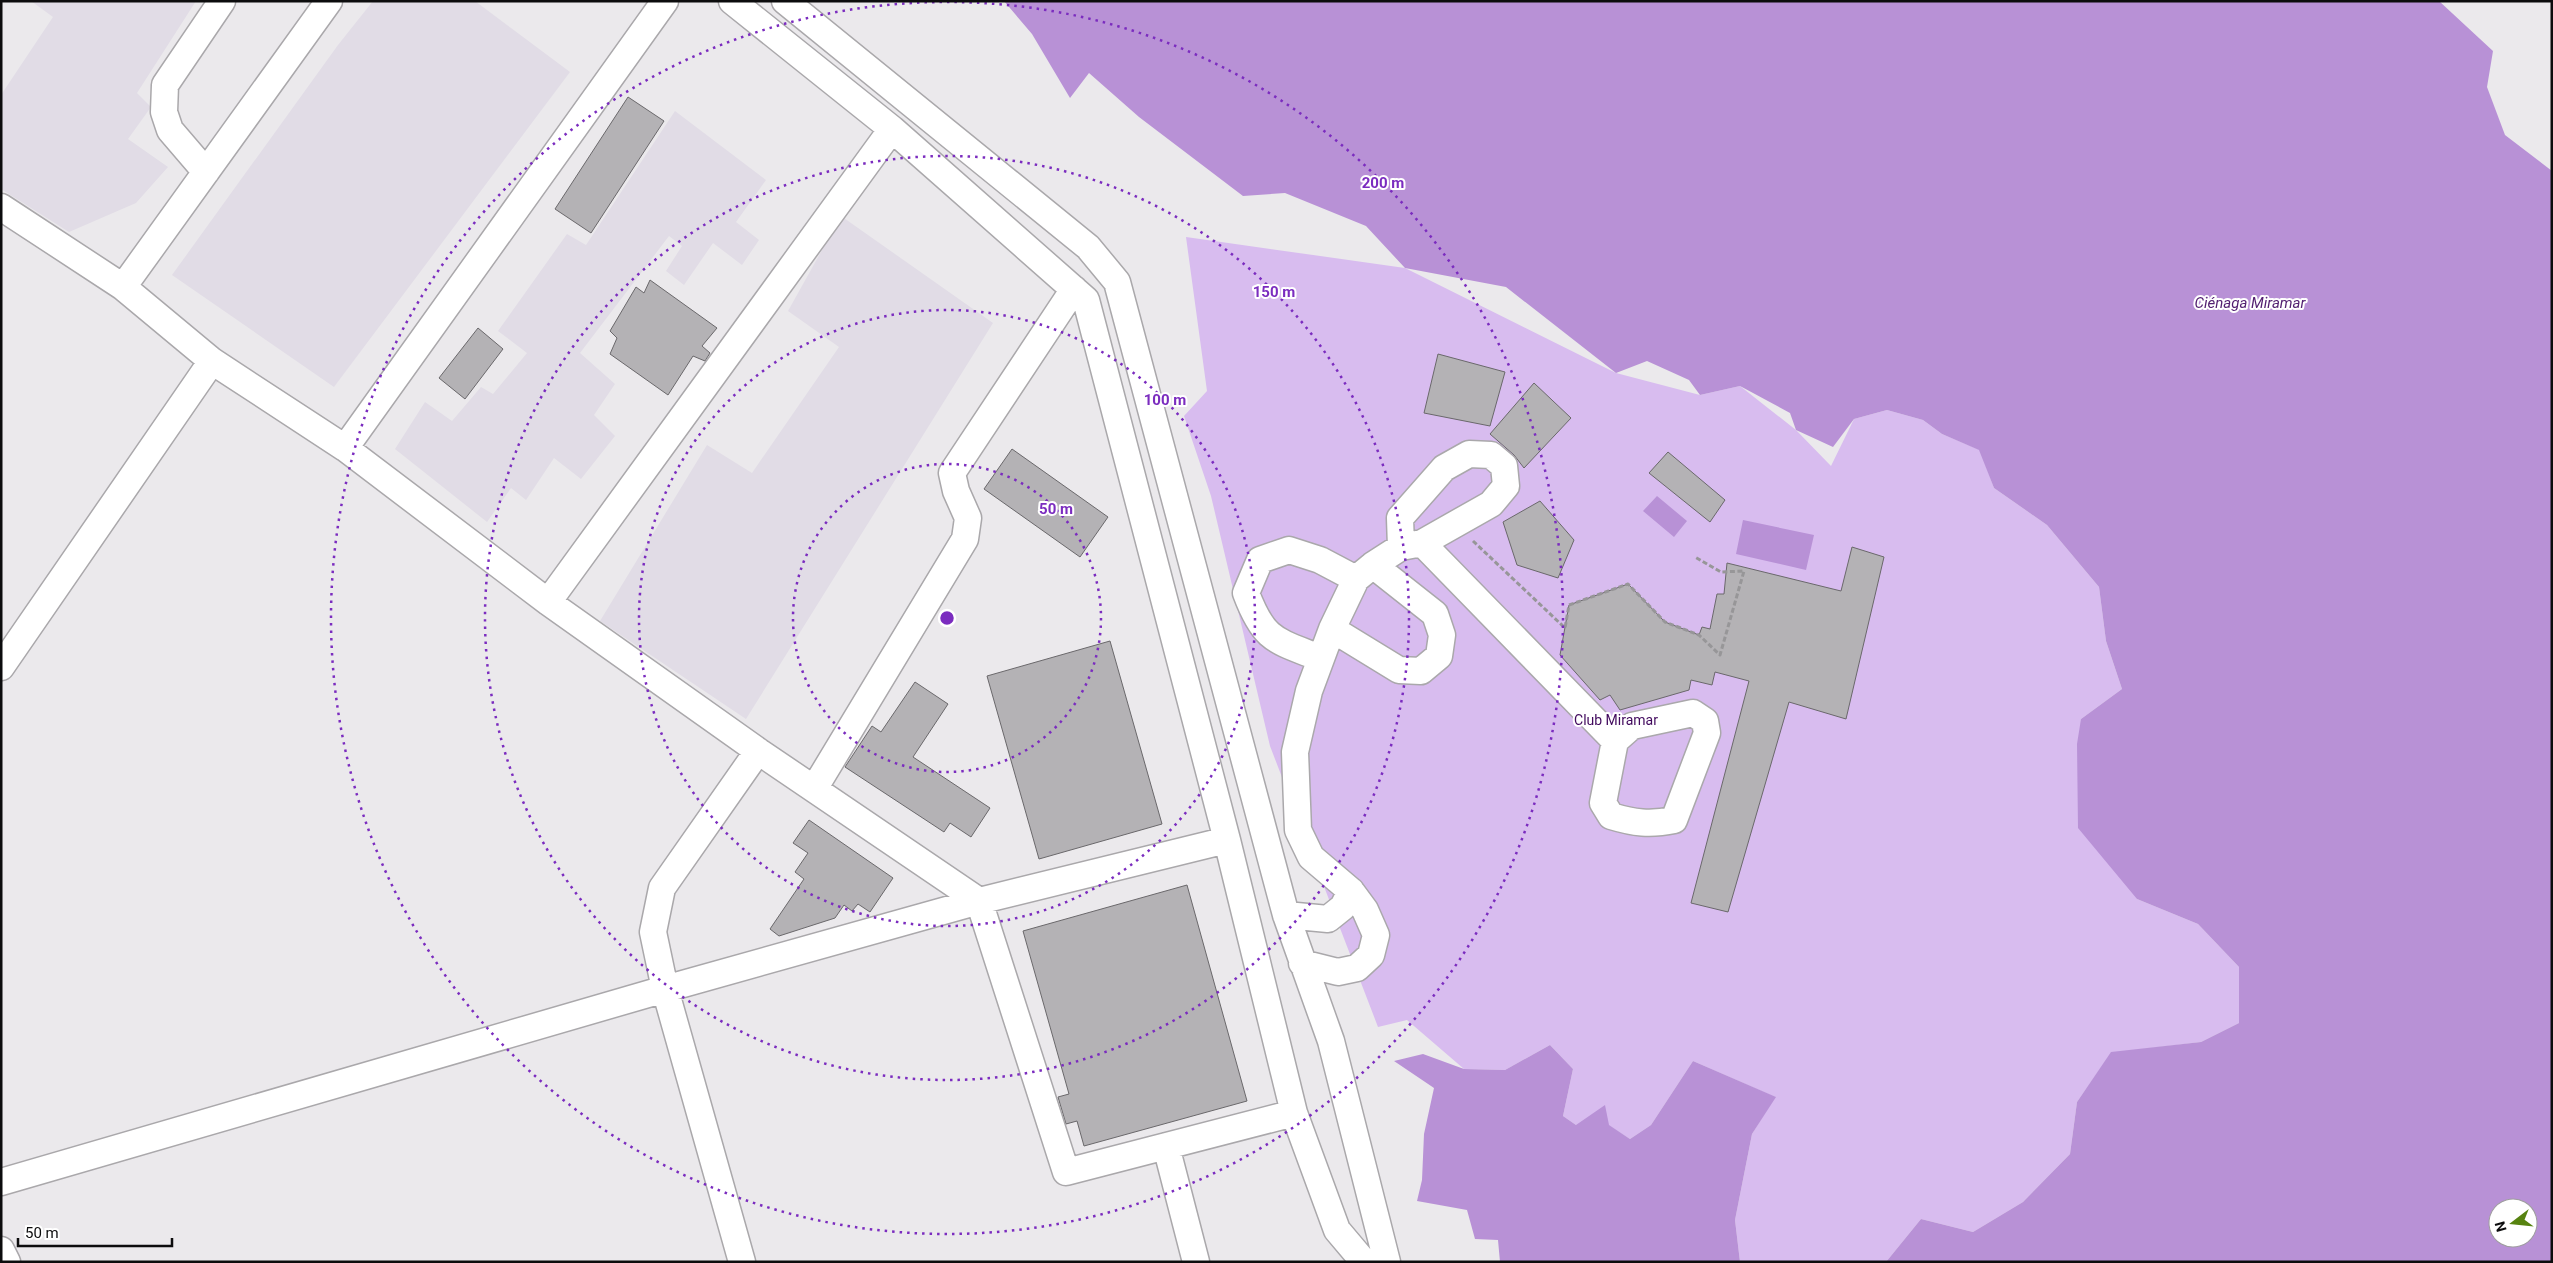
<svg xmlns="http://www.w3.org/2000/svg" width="2553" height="1263" font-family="Roboto,sans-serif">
  <rect width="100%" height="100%" fill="#ebe9ec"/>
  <!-- built -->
  <path fill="#e1dce6" d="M31 1H196L137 93 151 107 128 139 168 167 136 203 69 232 1 189V95L53 17Z
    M373 1H475L570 72 334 387 172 275 338 45Z
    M675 111 766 180 736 222 759 240 742 265 713 243 684 285 666 271 682 246 669 236 580 353 615 384 594 415 615 436 581 479 554 458 526 500 511 488 487 522 395 449 425 402 452 421 481 387 493 394 527 353 498 331 567 234 586 245Z
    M841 216 993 323 746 719 600 621 707 445 752 473 839 347 788 311Z"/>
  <!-- green -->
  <path fill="#d8bcef" d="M1186 237 1405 268 1616 373 1700 395 1740 386 1796 430 1831 466 1854 419 1887 410 1923 420 1942 434 1980 450 1994 488 2047 525 2099 587 2106 641 2122 689 2081 719 2137 899 2198 924 2239 967V1023L2201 1042 2111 1053 2077 1102 2070 1154 2023 1202 1973 1232 1921 1219 1886 1262H1740L1735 1220 1752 1134 1775 1097 1693 1061 1651 1125 1630 1139 1608 1125H1576L1563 1116 1573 1069 1550 1045 1505 1070 1464 1069 1407 1020 1378 1027 1270 746 1211 496 1184 416 1207 391Z"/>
  <!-- water -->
  <path fill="#b891d6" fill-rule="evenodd" d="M1004 1H2439L2493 51 2487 87 2505 135 2552 171V1262H1886L1921 1219 1973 1232 2023 1202 2070 1154 2077 1102 2111 1052 2201 1042 2239 1023V967L2198 924 2137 899 2078 828 2077 744 2081 719 2122 689 2106 641 2099 587 2047 525 1994 488 1979 450 1942 434 1923 420 1887 410 1854 419 1833 447 1796 430 1790 413 1740 386 1700 395 1689 380 1647 361 1616 373 1506 287 1405 268 1366 226 1285 193 1243 196 1139 117 1089 73 1070 98 1032 34ZM2498 1208H2528V1238H2498Z
    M1657 496 1687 521 1674 537 1643 511Z
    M1743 520 1814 535 1806 570 1736 554Z
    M1550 1045 1573 1069 1563 1116 1576 1125 1605 1105 1609 1125 1630 1139 1651 1125 1693 1061 1776 1097 1752 1134 1735 1220 1740 1262H1500L1498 1240 1475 1239 1467 1210 1417 1201 1422 1180 1424 1134 1434 1088 1394 1061 1423 1054 1464 1069 1505 1070Z"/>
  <!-- building -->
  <path fill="#b4b2b5" stroke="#6a686b" d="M628 97 664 121 591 233 555 209Z
    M650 280 717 328 702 346 710 353 705 361 693 356 668 395 610 354 617 338 610 331 636 287 644 293Z
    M478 328 503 349 465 399 439 378Z
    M1438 354 1505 372 1490 426 1424 413Z
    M1534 383 1571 418 1524 468 1514 455 1490 434Z
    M1012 449 1108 517 1080 557 984 489Z
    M1668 452 1725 500 1710 522 1649 473Z
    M1540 501 1574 540 1558 578 1517 565 1503 522Z
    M1852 547 1884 557 1846 719 1789 702 1728 912 1691 903 1749 681 1715 672 1712 685 1691 680 1689 690 1620 710 1610 695 1600 700 1560 655 1569 605 1628 584 1665 622 1699 635 1702 627 1710 629 1717 594H1724L1727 563 1841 591Z
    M1110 641 1162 824 1039 859 987 676Z
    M915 682 948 704 913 757 990 808 971 837 950 823 944 832 845 767 872 726 881 732Z
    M809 820 893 878 870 912 858 904 852 911 844 905 835 918 779 936 770 929 804 879 795 872 808 853 793 843Z
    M1187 885 1247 1101 1084 1146 1077 1121 1066 1124 1058 1097 1069 1094 1023 931Z"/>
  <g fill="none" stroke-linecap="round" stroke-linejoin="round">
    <!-- minor casing -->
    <g stroke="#aaa8ab" stroke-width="29">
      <path id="minor" d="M732 1 892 129 1086 300 1227 840 1294 1113 1337 1230 1364 1262
        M785 1 1088 247 1117 282 1286 915 1331 1041 1387 1262
        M206 172 170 130 164 112 165 85 222 1
        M1 207 123 287 212 361 345 448 548 602 758 751 979 901 1066 1172 1294 1113
        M123 287 329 1
        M345 448 665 1
        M1422 543 1615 741
        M548 602 892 129
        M1332 629 1399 670 1421 671 1439 656 1442 635 1435 614 1373 565
        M1320 658C1275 640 1264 641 1246 593L1260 560 1289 550 1320 560 1356 579
        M1 667 212 361
        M1693 713 1705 721 1707 733 1674 820C1650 825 1634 823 1611 816L1603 803 1615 741 1632 726Z
        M814 789 965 539 968 518 956 491 952 473 1074 289
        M1286 915 1328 919 1343 907 1351 891
        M1302 963 1338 972 1357 968 1371 955 1376 935 1365 910 1351 891 1311 857 1298 830 1295 752 1309 691 1332 629 1356 579 1373 565 1401 547 1422 543 1491 504 1506 486 1504 466 1491 455 1469 454 1444 468 1400 518 1401 547
        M1166 1146 1196 1262
        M1 1182 665 989 979 901 1227 840
        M1 1250 7 1262
        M742 1262 665 989 653 932 662 888 758 751"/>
    </g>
    <!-- path -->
    <path stroke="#979698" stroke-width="3" stroke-dasharray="5 2.5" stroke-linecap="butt" d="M1473 541 1565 628 1569 605 1628 584 1665 622 1699 635 1720 655 1744 571 1721 572 1695 557"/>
    <!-- minor -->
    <use href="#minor" stroke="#fff" stroke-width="26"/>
  </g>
  <!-- distance rings -->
  <g fill="none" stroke="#7b2cbf" stroke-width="2.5" stroke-dasharray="2.5 5">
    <circle cx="947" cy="618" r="154"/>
    <circle cx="947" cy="618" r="308"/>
    <circle cx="947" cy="618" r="462"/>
    <circle cx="947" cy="618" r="616"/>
  </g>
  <g text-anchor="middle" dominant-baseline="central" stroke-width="4" stroke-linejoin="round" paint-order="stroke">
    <!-- park labels -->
    <g font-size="14" fill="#41095d" stroke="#fff">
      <text x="1616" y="720">Club Miramar</text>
    </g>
    <!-- water labels -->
    <g font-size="15" font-style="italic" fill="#532071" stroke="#fff">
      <text x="2250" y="303">Ciénaga Miramar</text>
    </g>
  </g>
  <circle cx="947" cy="618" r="8" fill="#7b2cbf" stroke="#fff" stroke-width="2.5"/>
  <g font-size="15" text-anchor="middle" font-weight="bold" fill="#7b2cbf" stroke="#fff" stroke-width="4" stroke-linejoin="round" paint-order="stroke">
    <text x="1383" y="188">200 m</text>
    <text x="1274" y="297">150 m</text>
    <text x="1165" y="405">100 m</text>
    <text x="1056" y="514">50 m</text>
  </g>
  <!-- border -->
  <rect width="2553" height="1263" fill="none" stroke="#0c0c0d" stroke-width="5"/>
  <!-- north arrow -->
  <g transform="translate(2513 1223) rotate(254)"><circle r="24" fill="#ffffff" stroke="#9e9e9e"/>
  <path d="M0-4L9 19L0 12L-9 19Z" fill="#578310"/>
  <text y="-8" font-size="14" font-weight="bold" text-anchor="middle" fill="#0c0c0d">N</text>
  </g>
  <!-- scale -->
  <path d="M18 1238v8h154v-8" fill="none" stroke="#0c0c0d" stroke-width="2.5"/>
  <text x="25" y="1238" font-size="15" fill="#0c0c0d" stroke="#ffffff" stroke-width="4" paint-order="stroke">50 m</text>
</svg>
